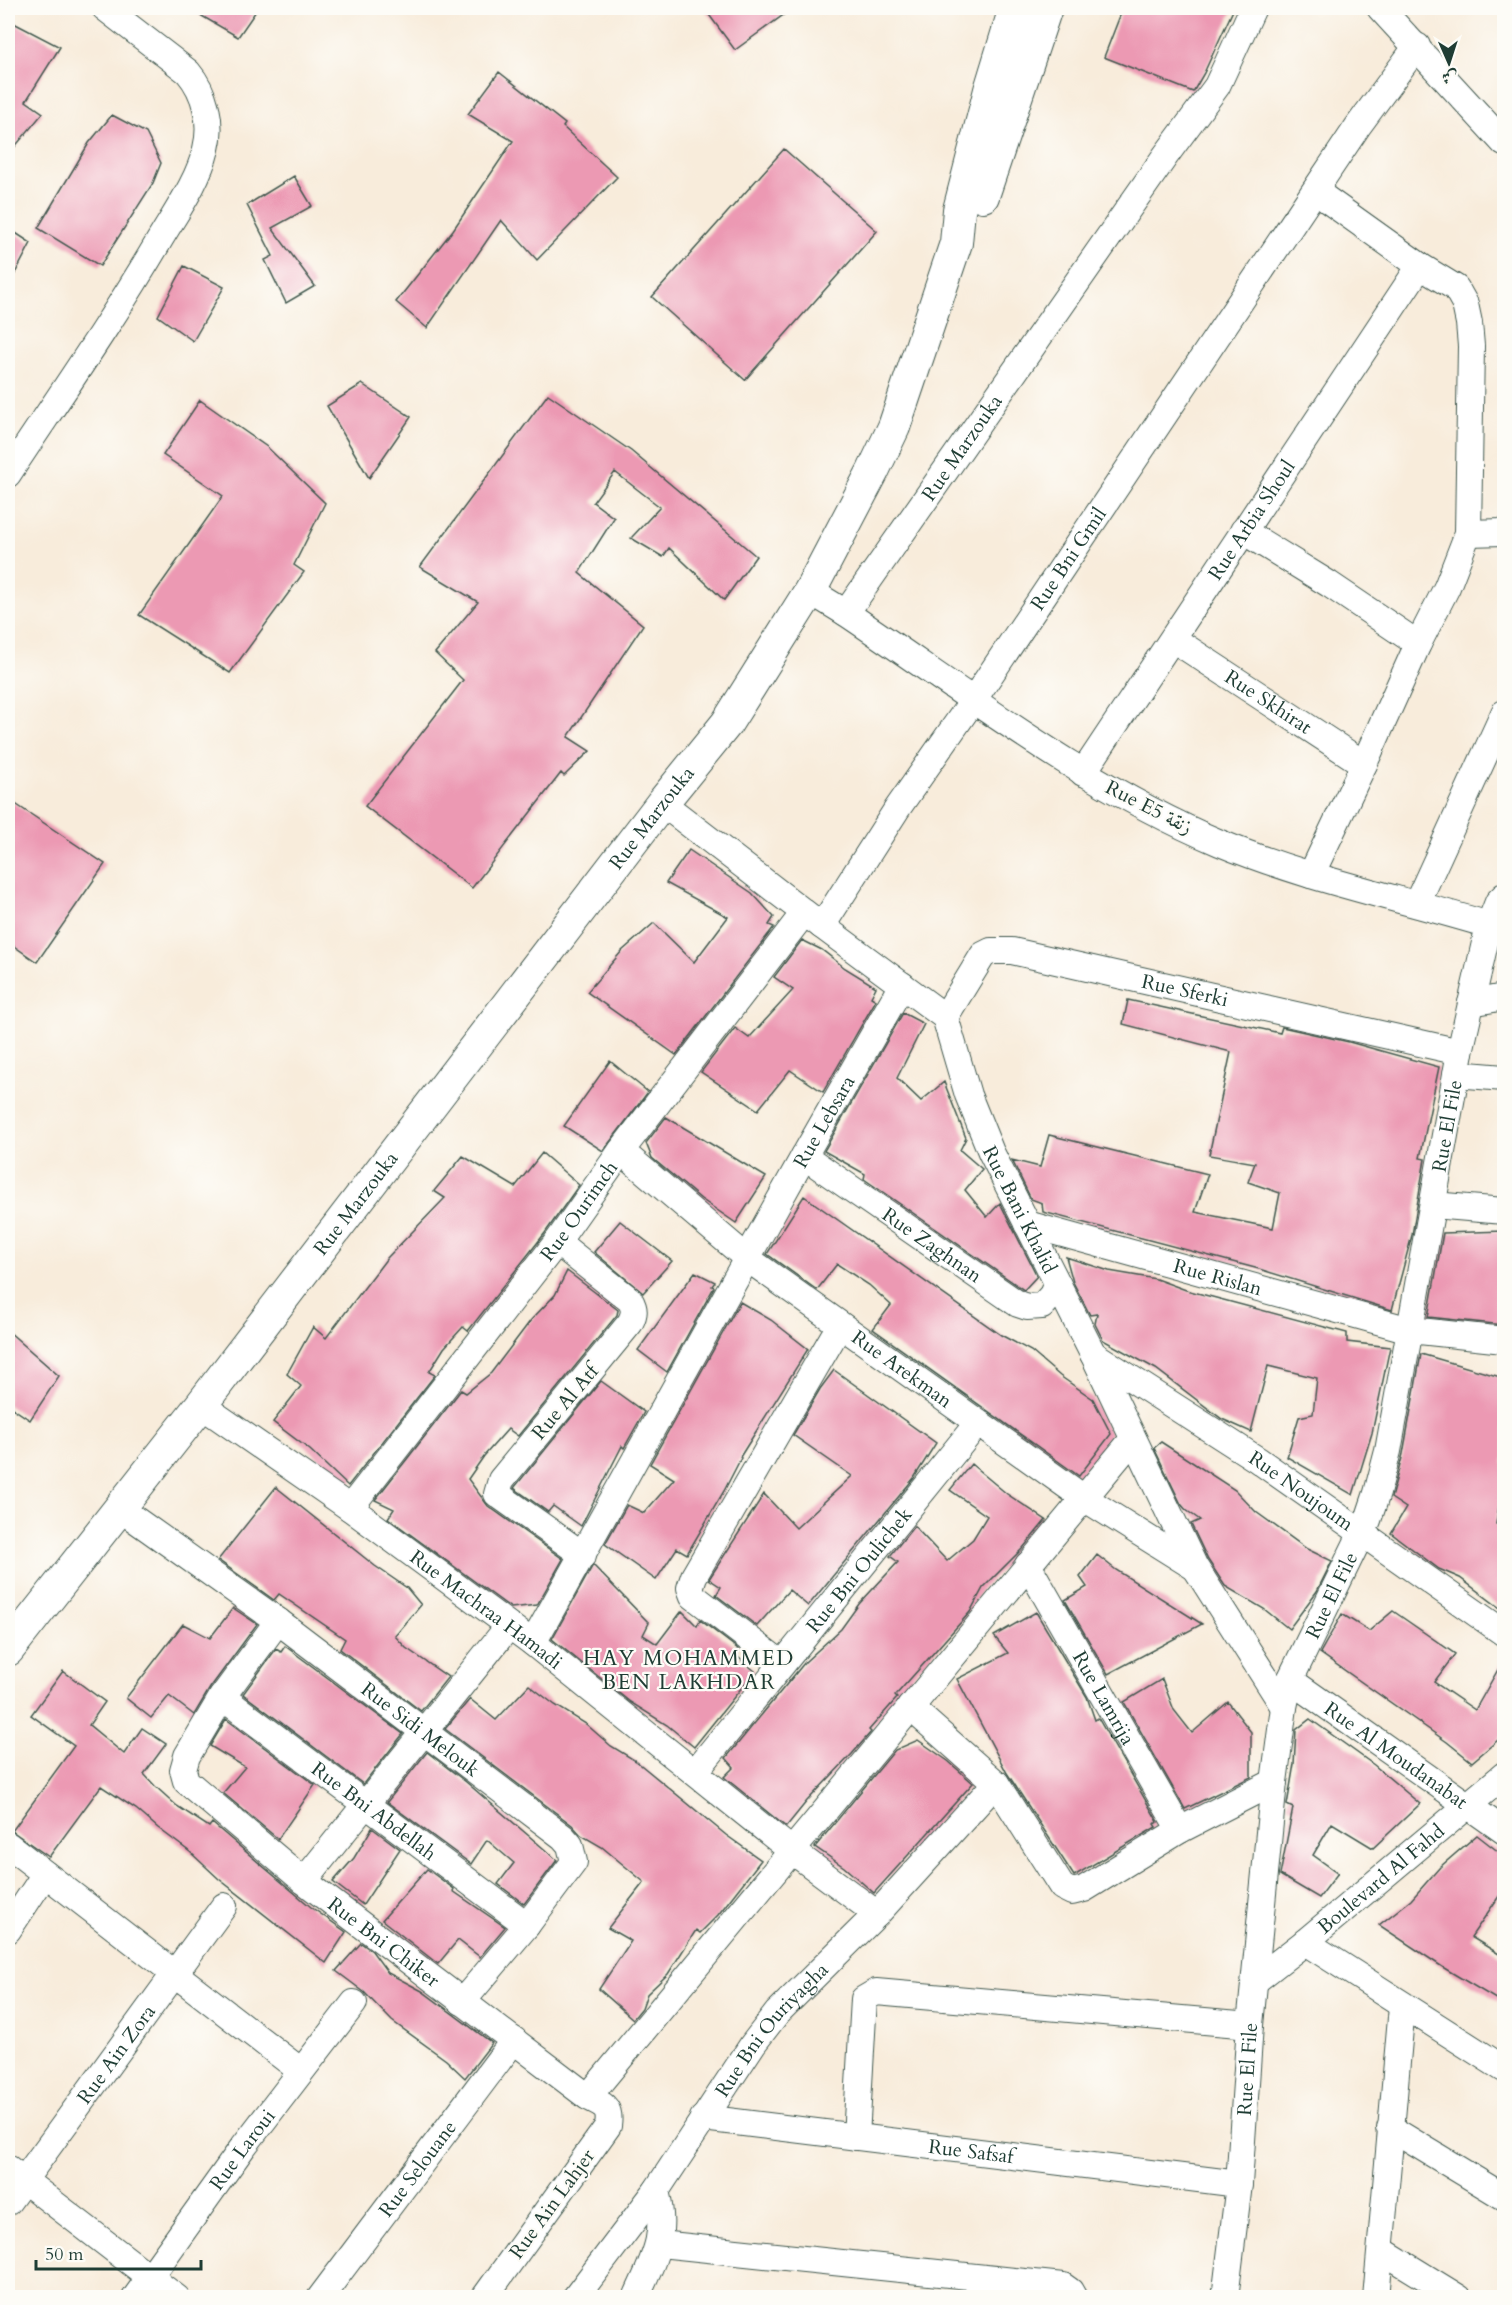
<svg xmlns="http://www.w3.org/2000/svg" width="1512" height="2305" font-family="Cardo,Amiri,serif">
  <rect width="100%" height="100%" fill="#fdfcf7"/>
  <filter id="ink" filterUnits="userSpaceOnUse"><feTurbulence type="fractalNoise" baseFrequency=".0167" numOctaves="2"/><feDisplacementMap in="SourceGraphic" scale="12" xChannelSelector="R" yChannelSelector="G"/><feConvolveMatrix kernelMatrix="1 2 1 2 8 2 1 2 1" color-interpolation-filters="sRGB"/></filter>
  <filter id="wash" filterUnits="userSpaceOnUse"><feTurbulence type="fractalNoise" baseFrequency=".008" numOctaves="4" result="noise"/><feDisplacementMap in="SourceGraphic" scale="24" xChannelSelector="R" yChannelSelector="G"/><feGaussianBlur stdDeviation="1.35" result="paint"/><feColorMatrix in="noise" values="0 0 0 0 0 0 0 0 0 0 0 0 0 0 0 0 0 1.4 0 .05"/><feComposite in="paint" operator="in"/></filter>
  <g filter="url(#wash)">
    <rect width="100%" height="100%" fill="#f8ecdb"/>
    <g id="blocks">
      <!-- building -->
      <path fill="#ec99b3" d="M188 8H258L238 37Z
        M704 8H793L735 50Z
        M1123 8H1234L1204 73 1193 92 1104 57Z
        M8 20 60 47 26 101 43 113 8 155Z
        M499 72 565 124 563 127 617 177 537 260 501 220 427 328 396 302 453 230 513 141 468 114Z
        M112 115 146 133 161 163 153 183 100 266 38 228 89 143Z
        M784 149 877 231 745 380 652 297Z
        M294 176 312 206 272 228 315 286 286 303 265 260 273 256 247 205Z
        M8 228 31 243 8 287Z
        M184 266 224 287 193 341 158 316Z
        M362 384 411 417 369 478 327 406Z
        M548 394 631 451 756 556 724 600 669 548 663 557 631 538 660 507 615 472 593 502 614 518 579 573 643 625 568 737 590 751 564 776 561 773 472 888 365 806 463 680 435 653 478 602 420 567Z
        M200 400 267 447 325 503 294 565 304 572 230 673 139 615 223 496 163 455Z
        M8 799 105 864 37 962 8 942Z
        M689 850 752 893 774 917 769 925 774 927 676 1055 587 992 622 951 654 923 694 962 728 917 666 883Z
        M802 940 822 950 845 968 876 987 871 997 876 1000 823 1092 790 1070 758 1110 701 1072 735 1028 749 1038 793 990 774 977Z
        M1128 1000 1280 1033 1282 1027 1349 1042 1439 1067 1420 1158 1425 1159 1412 1235 1392 1310 1259 1269 1043 1212 1042 1203 1031 1199 1012 1160 1040 1167 1049 1135 1208 1174 1195 1212 1273 1228 1280 1193 1248 1182 1255 1163 1209 1155 1231 1052 1123 1024Z
        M903 1013 924 1024 897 1078 921 1101 944 1082 966 1138 960 1150 982 1169 965 1190 987 1217 1000 1203 1037 1276 1024 1290 864 1179 865 1174 824 1151Z
        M610 1061 648 1092 603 1151 564 1126Z
        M666 1117 766 1177 736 1223 701 1199 652 1158 646 1143Z
        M542 1153 579 1185 545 1233 468 1331 463 1327 444 1348 429 1372 435 1375 348 1486 310 1450 273 1422 301 1386 287 1374 313 1327 326 1338 387 1258 445 1198 434 1191 463 1156 515 1187Z
        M804 1196 1001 1335 1031 1351 1060 1376 1093 1399 1111 1434 1079 1476 873 1329 891 1305 869 1285 837 1264 817 1290 767 1254Z
        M620 1221 672 1261 643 1293 594 1252Z
        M1504 1231V1325L1428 1317 1443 1233Z
        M1066 1257 1109 1271 1156 1279 1186 1290 1347 1333V1342L1390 1347 1372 1433 1353 1495 1287 1457 1299 1417 1313 1414 1317 1378 1268 1366 1251 1432 1222 1419 1156 1369 1103 1340 1095 1324 1097 1314 1090 1315 1073 1282Z
        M567 1271 618 1310 617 1315 518 1436 508 1429 484 1456 468 1479 488 1506 563 1559 537 1605 511 1608 388 1518 394 1509 375 1500 461 1390 466 1393 491 1373 531 1320 555 1295Z
        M695 1272 715 1282 712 1286 714 1287 667 1372 638 1350Z
        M740 1302 771 1320 808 1349 740 1457 741 1458 724 1491 687 1554 677 1548 656 1580 605 1544 627 1505 644 1513 674 1479 650 1464Z
        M8 1331 59 1376 30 1420 8 1405Z
        M1421 1354 1504 1378V1474L1496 1524 1504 1526V1611L1460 1578 1439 1569 1391 1533 1406 1508 1391 1498 1403 1454Z
        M834 1370 936 1443 914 1478 808 1606 789 1590 757 1626 716 1595 721 1587 709 1579 764 1494 796 1528 852 1476 793 1435 820 1389Z
        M601 1381 644 1412 624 1448 622 1446 581 1526 553 1506 548 1512 514 1488Z
        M1161 1442 1235 1490 1256 1512 1307 1549 1332 1561 1317 1591 1289 1629 1264 1609 1225 1586 1208 1560 1191 1524 1200 1520 1186 1510 1181 1504 1154 1448Z
        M971 1464 1007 1494 1046 1520 1023 1548 983 1588 970 1612 895 1696 897 1698 869 1730 871 1732 852 1754 807 1801 786 1827 724 1777 734 1767 726 1758 805 1662 841 1629 859 1604 898 1562 890 1556 914 1526 947 1561 973 1539 987 1516 950 1490Z
        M276 1487 375 1566 407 1588 421 1605 395 1636 406 1648 448 1677 421 1711 340 1649 345 1639 279 1594 274 1600 218 1560Z
        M1097 1555 1116 1570 1202 1624 1108 1674 1065 1600 1087 1587 1080 1577Z
        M593 1565 649 1623 643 1635 657 1644 682 1611 697 1626 700 1620 738 1649 734 1654 755 1671 694 1747 667 1725 630 1702 552 1639Z
        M233 1608 257 1624 210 1688 194 1715 169 1696 151 1718 126 1698 183 1624 210 1638Z
        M1393 1611 1455 1654 1434 1682 1475 1710 1504 1659V1735L1472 1762 1447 1742 1320 1653 1342 1614 1369 1631Z
        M1036 1612 1087 1697 1095 1720 1098 1718 1158 1822 1154 1824 1156 1827 1074 1876 1007 1773 957 1679 1008 1653 994 1636Z
        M285 1646 403 1734 363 1784 243 1694 276 1649 281 1652Z
        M63 1671 105 1702 89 1725 124 1754 142 1728 166 1744 144 1774 155 1786 177 1806 209 1827 212 1823 311 1907 346 1932 326 1963 219 1879 190 1852 158 1828 136 1809 101 1786 49 1857 12 1831 74 1746 31 1715Z
        M1162 1679 1174 1710 1192 1733 1228 1702 1251 1732V1777L1185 1809 1124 1702Z
        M529 1685 555 1705 586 1724 611 1746 636 1761 726 1835 761 1860 718 1915 700 1933 696 1930 668 1974 647 1994 642 2008 633 2019 599 1989 631 1941 608 1928 644 1882 602 1847 581 1835 572 1825 445 1729 470 1699 496 1720Z
        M226 1719 315 1785 278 1839 223 1793 245 1767 210 1746Z
        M1310 1719 1374 1765 1420 1804 1373 1848 1332 1823 1313 1855 1338 1873 1319 1898 1280 1875 1293 1808 1287 1805 1294 1764 1296 1730Z
        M918 1740 948 1761 973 1783 874 1893 844 1867 815 1847 895 1750Z
        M427 1752 466 1782 557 1860 524 1904 498 1884 514 1863 487 1840 471 1864 387 1802Z
        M372 1828 400 1849 363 1905 333 1882 354 1858Z
        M1477 1835 1504 1856V1889L1471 1937 1504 1957V2004L1444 1968 1379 1925 1411 1900 1440 1867Z
        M427 1869 454 1889 453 1891 505 1927 480 1957 458 1940 438 1964 382 1920Z
        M361 1943 372 1951 388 1973 422 1991 492 2043 465 2078 446 2060 392 2021 364 1992 336 1971Z"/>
    </g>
  </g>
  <g filter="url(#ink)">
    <use href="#blocks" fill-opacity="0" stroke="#40574d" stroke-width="1.5"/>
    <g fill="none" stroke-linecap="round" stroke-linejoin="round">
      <!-- minor casing -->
      <g stroke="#40574d" stroke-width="28">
        <g id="minor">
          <path d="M1380 8 1504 143"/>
          <path d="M8 474C59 397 112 321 159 241 176 212 198 182 206 149 213 122 205 92 188 72L105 8"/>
          <path d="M1243 531 1329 584 1418 644"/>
          <path d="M1468 533 1504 532"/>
          <path id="s1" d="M810 591 846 613 1166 155 1217 86 1253 8"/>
          <path d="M846 613C967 694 1085 786 1220 843 1307 879 1400 898 1489 925"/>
          <path id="s2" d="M1173 639 1364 764"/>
          <path id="s3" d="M1083 773 1420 266"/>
          <path id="s4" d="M662 803 822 926 945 1017 968 1095 991 1152 1093 1354 1195 1567 1284 1707"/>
          <path d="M1311 875 1364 764 1418 644 1447 587 1468 533 1471 346 1469 323 1465 304 1456 288 1420 266 1315 191"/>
          <path d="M1417 903 1504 713"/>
          <path id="s5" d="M822 926 897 809 974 699 1358 126 1417 46"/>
          <path d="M1471 1003 1504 997"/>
          <path id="s6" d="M945 1017 983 955 991 951H1012L1460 1052"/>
          <path d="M1456 1074 1504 1078"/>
          <path id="s7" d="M621 1151 748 1259 1084 1498 1194 1567"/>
          <path id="s8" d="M804 1156 1018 1304 1027 1307 1042 1306 1052 1295 1057 1283"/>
          <path d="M1433 1205 1504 1211"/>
          <path id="s9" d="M1027 1224 1410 1330 1504 1340"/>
          <path d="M557 1242 630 1300C635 1309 635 1313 630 1323L501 1480 497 1494 583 1555"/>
          <path id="s10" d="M1093 1354 1258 1460 1504 1633"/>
          <path id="s11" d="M201 1405 350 1508 533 1643 791 1850 877 1914"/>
          <path id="s12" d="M119 1508 278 1621 563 1837 570 1845 574 1862 527 1925 462 2002"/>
          <path id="s13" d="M350 1508 557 1242 621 1151 804 913"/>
          <path id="s14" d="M1028 1565 1180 1830"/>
          <path id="s15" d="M278 1621 222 1697 187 1756 183 1770 186 1781 304 1881 588 2097C603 2105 611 2106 608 2126L484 2298"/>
          <path id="s16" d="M533 1643 804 1156 902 985"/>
          <path d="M782 1664 693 1596 690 1588 694 1576 840 1325"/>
          <path id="s17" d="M1290 1680 1504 1831"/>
          <path id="s18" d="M222 1697 527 1925"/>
          <path d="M910 1707 996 1783 1062 1887 1072 1892 1084 1889 1180 1830 1274 1782"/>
          <path id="s19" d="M695 1772 977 1424"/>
          <path d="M8 1845 301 2071"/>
          <path d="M304 1881 508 1627"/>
          <path d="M8 1930 45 1874"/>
          <path d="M1305 1942 1504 2069"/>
          <path id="s20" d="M1255 1981 1305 1942 1504 1775"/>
          <path d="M588 2097 1133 1439"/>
          <path id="s21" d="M703 2118 1239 2184"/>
          <path d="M1390 2128 1504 2197"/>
          <path d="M856 2137 864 1999 876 1992 1250 2025"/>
          <path d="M8 2168 177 2298"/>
          <path id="s22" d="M8 2202 224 1906"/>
          <path d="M660 2244 1063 2286 1070 2291 1074 2298"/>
          <path d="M1381 2250 1459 2298"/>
          <path id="s23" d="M135 2298 243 2147 354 2003"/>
          <path id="s24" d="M320 2298 514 2040"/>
          <path id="s25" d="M575 2298 656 2191 753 2044 777 2013 877 1914 996 1783"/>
          <path d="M636 2298C654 2257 668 2237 656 2191"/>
          <path id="s26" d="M1225 2298 1239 2184 1250 2025 1274 1782 1284 1707 1290 1680 1368 1520 1377 1493 1388 1451 1460 1052 1489 925 1498 902 1504 896"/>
          <path d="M1376 2298 1402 2006"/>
        </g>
      </g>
      <!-- major casing -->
      <g stroke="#40574d" stroke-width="34">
        <g id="major">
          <path d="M983 196 1046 8"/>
          <path id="s27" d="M8 1650 201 1405 662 803 727 723 810 591 873 471 894 427 956 243 959 210 990 90 1015 8"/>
        </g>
      </g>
      <!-- minor -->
      <use href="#minor" stroke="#fff" stroke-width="26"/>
      <!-- major -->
      <use href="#major" stroke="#fff" stroke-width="32"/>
    </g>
  </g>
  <g text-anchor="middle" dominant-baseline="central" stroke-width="4.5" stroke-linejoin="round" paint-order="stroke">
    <!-- street labels -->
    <g font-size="20" fill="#1f3d34" stroke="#fdfcf7">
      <text stroke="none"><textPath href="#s1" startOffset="244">Rue Marzouka</textPath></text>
      <text stroke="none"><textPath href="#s3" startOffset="304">Rue Arbia Shoul</textPath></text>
      <text stroke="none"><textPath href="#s5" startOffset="442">Rue Bni Gmil</textPath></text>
      <text stroke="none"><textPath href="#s2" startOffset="114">Rue Skhirat</textPath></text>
      <text transform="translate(1149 807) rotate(27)">Rue E5 زنقة</text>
      <text stroke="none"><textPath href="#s27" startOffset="1052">Rue Marzouka</textPath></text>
      <text stroke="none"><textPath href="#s6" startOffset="280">Rue Sferki</textPath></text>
      <text stroke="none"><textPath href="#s16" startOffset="597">Rue Lebsara</textPath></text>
      <text stroke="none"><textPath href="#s26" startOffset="1202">Rue El File</textPath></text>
      <text stroke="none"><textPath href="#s27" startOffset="566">Rue Marzouka</textPath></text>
      <text stroke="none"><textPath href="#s4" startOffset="562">Rue Bani Khalid</textPath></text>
      <text stroke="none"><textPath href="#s13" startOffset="375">Rue Ourimch</textPath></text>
      <text stroke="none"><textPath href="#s8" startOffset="156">Rue Zaghnan</textPath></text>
      <text stroke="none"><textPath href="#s9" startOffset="198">Rue Rislan</textPath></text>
      <text stroke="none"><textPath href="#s7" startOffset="356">Rue Arekman</textPath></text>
      <text transform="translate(565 1402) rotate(-50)">Rue Al Atf</text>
      <text stroke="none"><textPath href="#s10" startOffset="249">Rue Noujoum</textPath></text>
      <text stroke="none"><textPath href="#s19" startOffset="260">Rue Bni Oulichek</textPath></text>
      <text stroke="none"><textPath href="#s26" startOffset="716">Rue El File</textPath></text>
      <text stroke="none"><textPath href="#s11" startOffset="351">Rue Machraa Hamadi</textPath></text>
      <text stroke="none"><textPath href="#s14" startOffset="153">Rue Lamrija</textPath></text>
      <text stroke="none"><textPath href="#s12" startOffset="374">Rue Sidi Melouk</textPath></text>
      <text stroke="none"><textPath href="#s17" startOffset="130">Rue Al Moudanabat</textPath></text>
      <text stroke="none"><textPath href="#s18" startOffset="190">Rue Bni Abdellah</textPath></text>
      <text stroke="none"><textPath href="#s20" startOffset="162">Boulevard Al Fahd</textPath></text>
      <text stroke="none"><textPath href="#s15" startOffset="444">Rue Bni Chiker</textPath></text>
      <text stroke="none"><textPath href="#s25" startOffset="333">Rue Bni Ouriyagha</textPath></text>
      <text stroke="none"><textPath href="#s22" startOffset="183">Rue Ain Zora</textPath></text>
      <text stroke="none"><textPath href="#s26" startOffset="230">Rue El File</textPath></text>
      <text stroke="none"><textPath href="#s23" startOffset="183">Rue Laroui</textPath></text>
      <text stroke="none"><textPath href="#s21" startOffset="270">Rue Safsaf</textPath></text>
      <text stroke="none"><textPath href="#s24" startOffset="162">Rue Selouane</textPath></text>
      <text transform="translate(552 2204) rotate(-54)">Rue Ain Lahjer</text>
    </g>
    <!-- neighbourhood labels -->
    <g font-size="21" letter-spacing="1.5" fill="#1f3d34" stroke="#fdfcf7">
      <text x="689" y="1658">HAY MOHAMMED<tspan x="689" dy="24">BEN LAKHDAR</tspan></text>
    </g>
  </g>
  <!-- margin -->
  <rect width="1512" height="2305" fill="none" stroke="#fdfcf7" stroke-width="30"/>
  <!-- north arrow -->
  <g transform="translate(1449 63) rotate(177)" stroke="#fdfcf7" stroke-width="4.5" paint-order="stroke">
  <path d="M0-4.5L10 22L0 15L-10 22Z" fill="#1f3d34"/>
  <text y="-9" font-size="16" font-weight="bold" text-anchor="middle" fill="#1f3d34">ش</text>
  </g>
  <!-- scale -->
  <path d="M36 2260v9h165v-9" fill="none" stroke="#1f3d34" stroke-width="3"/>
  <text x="45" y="2260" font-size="18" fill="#1f3d34" stroke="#fdfcf7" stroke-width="4.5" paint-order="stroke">50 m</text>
</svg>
